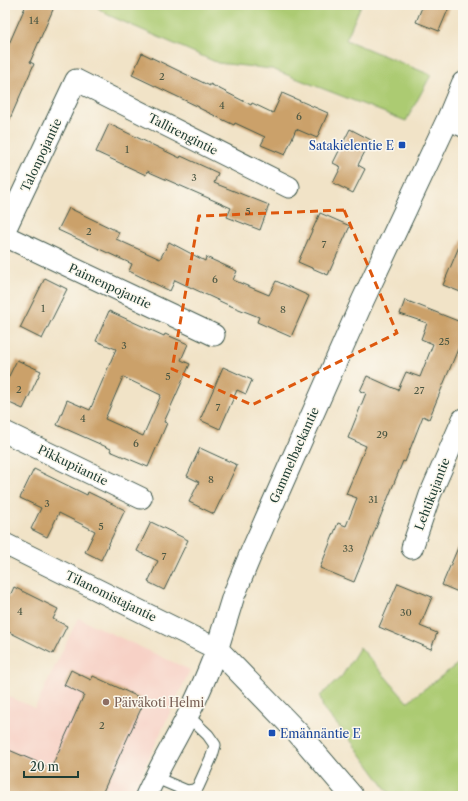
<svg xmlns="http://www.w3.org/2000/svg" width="468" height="801" font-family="'Libre Caslon Text',serif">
  <rect width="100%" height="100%" fill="#fbf7ec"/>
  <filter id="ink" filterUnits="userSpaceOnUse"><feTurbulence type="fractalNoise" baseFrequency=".025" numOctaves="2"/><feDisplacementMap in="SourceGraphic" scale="8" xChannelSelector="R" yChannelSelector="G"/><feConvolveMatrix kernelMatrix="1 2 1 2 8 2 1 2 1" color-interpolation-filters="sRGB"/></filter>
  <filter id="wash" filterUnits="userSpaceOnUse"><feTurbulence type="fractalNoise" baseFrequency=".012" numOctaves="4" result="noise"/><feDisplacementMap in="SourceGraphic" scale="16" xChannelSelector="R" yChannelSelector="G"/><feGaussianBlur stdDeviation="0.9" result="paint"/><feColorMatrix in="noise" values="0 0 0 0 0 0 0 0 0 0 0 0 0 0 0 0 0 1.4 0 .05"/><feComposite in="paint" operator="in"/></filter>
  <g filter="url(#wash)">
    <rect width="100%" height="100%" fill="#f1e3c7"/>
    <!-- built -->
    <path fill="#f7d1c6" d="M78 618 190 670 131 796H5V695L35 708Z"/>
    <!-- green -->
    <path fill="#accb72" stroke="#668453" d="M94 5H361L346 40 431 75 406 121 272 69 218 63 108 15Z
      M360 647 407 702 463 660V796H391L351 741 323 708 320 696 342 676Z"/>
    <g id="blocks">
      <!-- building -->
      <path fill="#cba16b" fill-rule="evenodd" d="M26 5H55L30 62 34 64 5 130V53Z
        M423 5H450L439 31 416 22Z
        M142 53 210 86V84L251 105 252 103 273 113 282 93 328 113 317 138 296 129 285 155 261 145 265 137 235 123 234 125 199 108V107L132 75Z
        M109 124 180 158 181 156 218 173 214 183 269 205 260 230 227 217 231 208 147 171 146 175 96 152Z
        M350 129 371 140 358 165 365 169 353 193 333 183 341 167 333 163Z
        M69 208 119 232 116 239 160 259 169 242 205 261 206 257 237 271 233 280 269 295 276 281 309 296 291 337 257 322 259 317 226 304 175 280 170 291 129 271 132 264 58 230Z
        M320 213 350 226 328 275 298 262Z
        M463 237V293L443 285Z
        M45 278 67 289 42 339 20 328Z
        M405 300 463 323V337L429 419 423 416 405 462 403 461 354 582 320 568 338 523 346 526 357 498 346 494 366 446 348 438 366 393 360 391 367 376 398 390 406 372 420 377 433 344 421 339 427 323 400 314Z
        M109 311 164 336 165 334 188 344 181 360 190 364 164 422 167 423 148 467 110 451 111 449 57 425 67 400 90 410 116 349 96 341ZM123 377 161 395 143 436 105 419Z
        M17 360 41 371 23 409 5 401V376L8 378Z
        M223 367 252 380 246 394 237 390 220 429 200 420Z
        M200 448 237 465 214 514 189 502 199 482 187 476Z
        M34 469 87 495 88 492 125 510 101 560 85 552 95 531 59 513 47 537 31 529 41 508 20 498Z
        M151 522 188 540 164 590 148 582 158 561 137 551Z
        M463 536V594L442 585Z
        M398 583 432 597 420 626 437 633 431 649 379 627Z
        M14 587 58 609 53 619 67 626 53 654 5 630V596L9 598Z
        M71 670 91 680 93 676 145 700 101 796H5V759L9 750 51 768 84 695 64 685Z"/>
    </g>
  </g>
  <g filter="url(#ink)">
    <use href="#blocks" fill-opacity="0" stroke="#3e564a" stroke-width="1"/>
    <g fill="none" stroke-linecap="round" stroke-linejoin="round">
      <!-- lane casing -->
      <g stroke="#3e564a" stroke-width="13">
        <path id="lane" d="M154 777 187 791 194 790 198 787 212 756 215 745 208 735 188 716"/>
      </g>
      <!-- street casing -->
      <g stroke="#3e564a" stroke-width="23">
        <path id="street" d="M448 119 463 126
          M5 230 76 80 289 187
          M5 236 214 335
          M5 432 141 498
          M5 544 217 649C208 672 199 695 187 717 174 743 158 769 146 796
          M412 548 430 495 463 419"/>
      </g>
      <!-- secondary casing -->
      <g stroke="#3e564a" stroke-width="24">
        <path id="secondary" d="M352 796 298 733 217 649 233 597 252 551 363 300 448 119 463 83"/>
      </g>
      <!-- lane -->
      <use href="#lane" stroke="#fff" stroke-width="11"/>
      <!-- street -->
      <use href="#street" stroke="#fff" stroke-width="21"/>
      <!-- secondary -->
      <use href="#secondary" stroke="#fff" stroke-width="22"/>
    </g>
  </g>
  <!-- marked area -->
  <path fill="none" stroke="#de580e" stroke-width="3" stroke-dasharray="8 5" stroke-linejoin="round" d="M344 210 397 333 252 405 172 369 199 216Z"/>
  <!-- markers -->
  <g fill="#1a4fb4" stroke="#fbf7ec" stroke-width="1.5">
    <rect x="398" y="141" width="8" height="8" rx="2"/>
    <rect x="268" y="729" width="8" height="8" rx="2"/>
  </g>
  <circle fill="#8d6e63" stroke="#fbf7ec" stroke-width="1.5" cx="106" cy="702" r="4"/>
  <g text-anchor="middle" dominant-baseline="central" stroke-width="3" stroke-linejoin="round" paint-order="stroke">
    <!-- number labels -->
    <g font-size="10" fill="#4a5642">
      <text x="34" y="20">14</text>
      <text x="162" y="76">2</text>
      <text x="222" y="105">4</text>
      <text x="299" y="116">6</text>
      <text x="127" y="149">1</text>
      <text x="194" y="177">3</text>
      <text x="248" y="211">5</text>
      <text x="89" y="231">2</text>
      <text x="324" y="244">7</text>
      <text x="215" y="279">6</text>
      <text x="43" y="308">1</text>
      <text x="283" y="309">8</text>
      <text x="444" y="341">25</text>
      <text x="124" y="345">3</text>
      <text x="168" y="376">5</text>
      <text x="19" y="389">2</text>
      <text x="419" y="390">27</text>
      <text x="218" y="407">7</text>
      <text x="83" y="418">4</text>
      <text x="382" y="434">29</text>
      <text x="136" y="443">6</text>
      <text x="211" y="479">8</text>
      <text x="373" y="499">31</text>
      <text x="47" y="503">3</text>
      <text x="101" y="526">5</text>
      <text x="348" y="548">33</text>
      <text x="164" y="556">7</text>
      <text x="20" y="611">4</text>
      <text x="406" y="612">30</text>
      <text x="102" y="725">2</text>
    </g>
    <!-- street labels -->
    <g font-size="12" fill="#1f3d34" stroke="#fbf7ec">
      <text transform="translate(183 134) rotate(27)">Tallirengintie</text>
      <text transform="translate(41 155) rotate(-65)">Talonpojantie</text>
      <text transform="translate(110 286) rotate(25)">Paimenpojantie</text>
      <text transform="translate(294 455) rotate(-66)">Gammelbackantie</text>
      <text transform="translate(73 465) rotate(26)">Pikkupiiantie</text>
      <text transform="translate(432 494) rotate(-69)">Lehtikujantie</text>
      <text transform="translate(111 596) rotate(26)">Tilanomistajantie</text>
    </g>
    <!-- transit labels -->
    <g font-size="12" fill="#164399" stroke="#fbf7ec" text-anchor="end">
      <text x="394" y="145">Satakielentie E</text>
      <text x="280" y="733" text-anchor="start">Emännäntie E</text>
    </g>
    <!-- education labels -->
    <g font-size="12" fill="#785e54" stroke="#fbf7ec" text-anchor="start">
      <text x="114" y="702">Päiväkoti Helmi</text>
    </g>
  </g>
  <!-- margin -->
  <rect width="468" height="801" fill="none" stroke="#fbf7ec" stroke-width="20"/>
  <!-- scale -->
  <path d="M24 771v6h54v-6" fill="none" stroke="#1f3d34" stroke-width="2"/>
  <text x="30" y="771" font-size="12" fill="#1f3d34" stroke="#fbf7ec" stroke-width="3" paint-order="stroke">20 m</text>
</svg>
